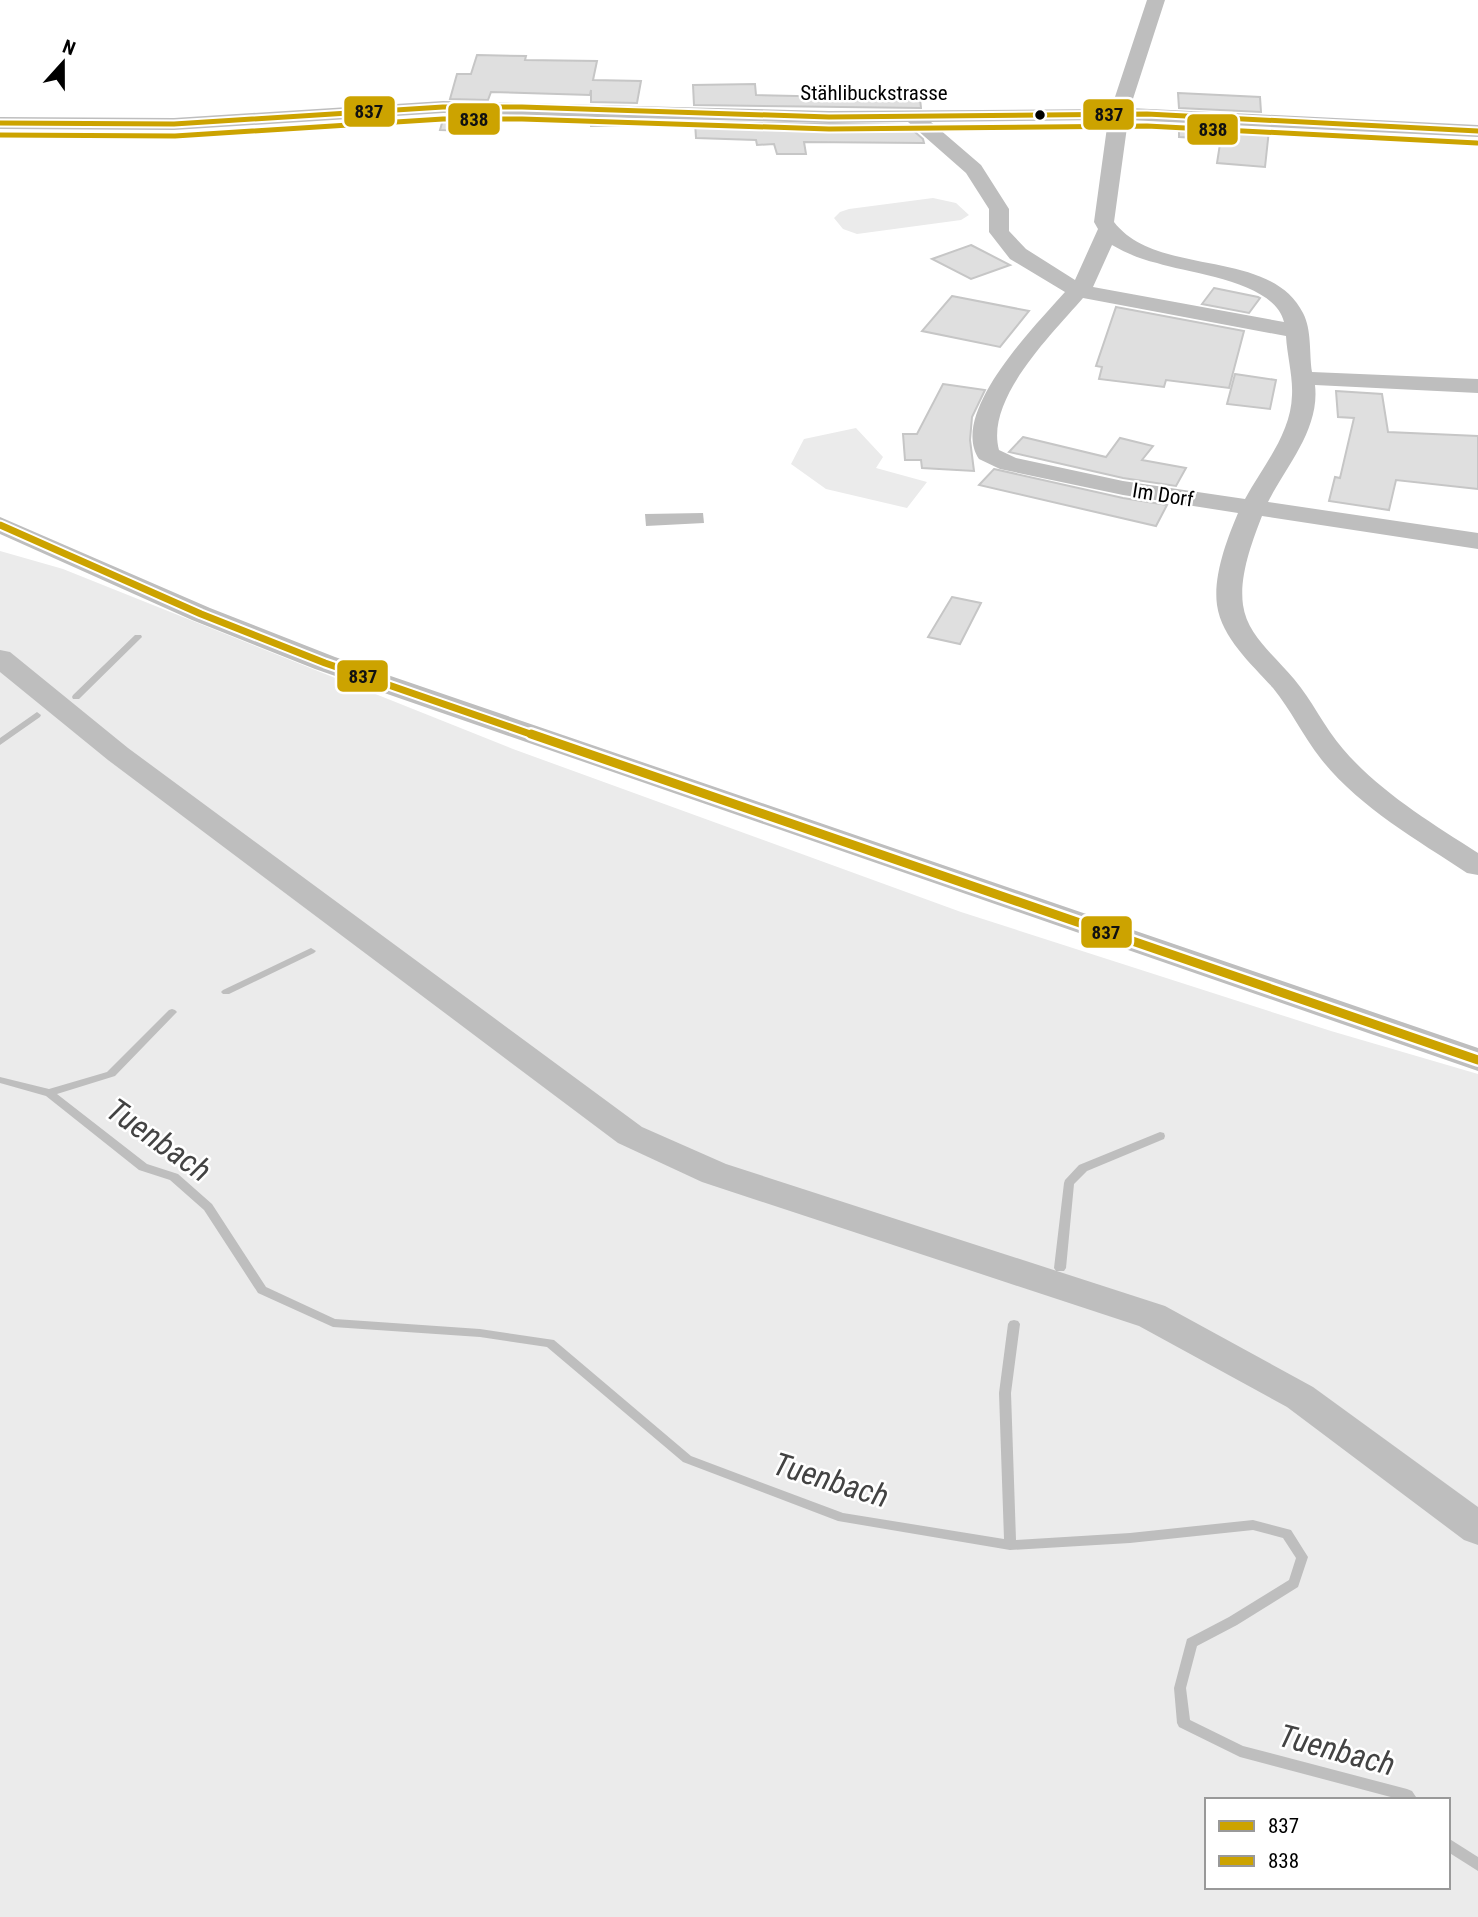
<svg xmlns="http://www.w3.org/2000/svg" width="1478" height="1917" font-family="'Roboto Condensed',sans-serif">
  <rect width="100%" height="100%" fill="#fff"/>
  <!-- green -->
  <path fill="#ebebeb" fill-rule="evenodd" d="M933 198 956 203 969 215 961 220 857 234 843 229 834 218 840 212 849 209Z
    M856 428 883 457 876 468 927 482 907 508 826 489 791 464 804 439Z
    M0 551 63 569 513 749 961 912 1331 1031 1478 1074V1917H0ZM1207 1800H1448V1887H1207Z"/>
  <!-- water -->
  <path fill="#bebebe" d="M703 513 704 523 646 526 645 514Z"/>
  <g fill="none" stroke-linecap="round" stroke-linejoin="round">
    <!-- stream -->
    <path fill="#bebebe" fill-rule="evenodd" d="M135 635H141L142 637 79 699H73L72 697 73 695Z
      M37 712 41 715 40 717 0 745V738Z
      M311 948 316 951 314 953 229 994H223L221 992 223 990Z
      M172 1009 175 1010 177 1012 175 1014 115 1076 57 1094 147 1164 178 1174 212 1204 266 1287 335 1319 480 1329 554 1340 691 1456 843 1513 1004 1539 999 1393 1008 1324 1010 1321 1014 1320 1018 1321 1020 1324 1011 1393 1016 1540 1130 1533 1253 1520 1291 1530 1308 1557 1298 1587 1237 1625 1197 1646 1186 1688 1190 1720 1243 1746 1407 1789 1412 1791 1418 1800H1402L1240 1757 1179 1727 1177 1723 1174 1688 1187 1639 1229 1617 1289 1580 1296 1558 1283 1538 1253 1530 1130 1543 1010 1550 838 1521 683 1462 547 1347 480 1337 333 1327 258 1293 204 1210 170 1180 139 1170 46 1096 0 1083V1077L49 1089 107 1072 169 1010Z
      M1160 1132 1164 1133 1165 1136 1164 1139 1087 1171 1074 1184 1066 1268 1064 1271H1056L1054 1268 1064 1183 1065 1180 1079 1165Z
      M1448 1838 1478 1857V1871L1448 1852Z"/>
  </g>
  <!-- building -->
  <path fill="#dfdfdf" stroke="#c6c6c6" stroke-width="2" d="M477 55 526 56 525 60 597 61 593 80 641 81 637 103 591 102V90L590 95 491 92 488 100 450 99 457 74H471Z
    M755 84 756 95 887 98 885 91 919 89 921 108 694 105 693 85Z
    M1178 93 1260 97 1261 112 1179 108Z
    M444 116H477L473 131 440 130Z
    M591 119 634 121 633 125 591 126Z
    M695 122 907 125 923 139 924 143 804 142 806 154H777L774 144 757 145 756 140 696 138Z
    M1179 125 1269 130 1265 167 1217 163 1220 144 1196 142 1197 138 1179 137Z
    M971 245 1010 265 971 279 932 259Z
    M1214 288 1258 297 1260 298 1249 313 1202 304Z
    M952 296 1029 311 1000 347 922 331Z
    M1116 307 1244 331 1229 388 1166 380 1164 387 1099 379 1102 367 1096 366Z
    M1235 374 1276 380 1270 409 1227 404Z
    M943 384 985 390 972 417 970 440 974 471 922 468 921 460H905L903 434H917Z
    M1336 391 1382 394 1388 432 1478 436V489L1396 480 1389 510 1329 501 1335 477 1340 478 1354 418 1338 417Z
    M1023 437 1106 457 1120 438 1153 446 1142 460 1186 468 1176 486 1123 478 1009 452Z
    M994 469 1123 498 1167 505 1156 526 979 485Z
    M952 597 981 603 960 644 928 637Z"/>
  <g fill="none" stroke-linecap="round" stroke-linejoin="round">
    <!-- minor -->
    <path fill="#bebebe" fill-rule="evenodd" d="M1147 0H1165L1130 108 1478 125V137L1128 120 1114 222C1157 278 1270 247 1303 313 1312 330 1309 353 1312 372L1478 379V393L1315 385C1320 429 1287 465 1268 502L1478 533V549L1262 516C1252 542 1239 576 1243 605 1247 635 1275 656 1294 679 1312 700 1324 727 1343 749 1380 792 1430 822 1478 853V875L1467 873C1416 839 1359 807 1321 759 1303 736 1291 710 1273 688 1252 664 1222 639 1217 605 1213 576 1227 539 1238 513L1123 495 1000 469 979 459C948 413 1036 325 1065 292L1010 259 989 232V209L966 173 908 122 829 123 443 113 174 130 0 129V117L174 118 443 101 829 111 1111 109ZM1108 120 1094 222 1098 229 1075 280 1026 249 1009 231V209L981 165 931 122ZM1112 245C1126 253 1140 259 1157 263 1191 274 1274 281 1284 322L1093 287ZM1083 298 1286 336C1287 355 1293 376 1292 395 1291 434 1263 466 1245 499L1123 481 1016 458 999 450C985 399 1052 334 1083 298Z
      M0 517 210 608 335 657 1478 1048V1071L315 669 192 620 0 534Z
      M0 650 10 652 128 748 642 1127 726 1164 1165 1306 1313 1387 1478 1507V1545L1464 1540 1287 1407 1139 1326 702 1182 618 1143 108 760 0 672Z"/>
    <!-- bus-1-far2 casing -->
    <g stroke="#fff" stroke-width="9">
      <path id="bus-1-far2" d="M0 123 174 124 443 107H522L829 117 1147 114 1478 131"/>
    </g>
    <!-- bus-1-far1 casing -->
    <g stroke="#fff" stroke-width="11">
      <path id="bus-1-far1" d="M0 525 201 614 325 663 536 736"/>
    </g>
    <!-- bus-1 casing -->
    <g stroke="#fff" stroke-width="14">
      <path id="bus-1" d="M531 734 1478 1060"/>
    </g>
    <!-- bus-2 casing -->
    <g stroke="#fff" stroke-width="9">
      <path id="bus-2" d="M0 135 175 136 443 119H522L829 129 1147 126 1477 143"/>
    </g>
    <!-- bus-1-far2 -->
    <use href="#bus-1-far2" stroke="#cca300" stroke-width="5"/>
    <!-- bus-1-far1 -->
    <use href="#bus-1-far1" stroke="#cca300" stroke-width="7"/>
    <!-- bus-1 -->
    <use href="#bus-1" stroke="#cca300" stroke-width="9"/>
    <!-- bus-2 -->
    <use href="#bus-2" stroke="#cca300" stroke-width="5"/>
  </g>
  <!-- markers -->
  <circle fill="#000" stroke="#fff" stroke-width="2.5" cx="1040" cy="115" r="6"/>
  <g text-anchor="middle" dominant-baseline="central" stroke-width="5" stroke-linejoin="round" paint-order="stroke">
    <!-- far-street labels -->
    <g font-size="21" fill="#000" stroke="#fff">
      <text x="874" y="93">Stählibuckstrasse</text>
      <text transform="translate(1163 495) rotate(9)">Im Dorf</text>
    </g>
    <!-- near-water labels -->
    <g font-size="32" font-style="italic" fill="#434343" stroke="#fff">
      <text transform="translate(159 1140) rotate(35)">Tuenbach</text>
      <text transform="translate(831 1480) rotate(17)">Tuenbach</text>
      <text transform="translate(1337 1750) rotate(15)">Tuenbach</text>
    </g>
  </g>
  <g stroke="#fff" stroke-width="2.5">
    <rect x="343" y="95" width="53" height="33" rx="7" fill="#cca300"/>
    <rect x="1082" y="98" width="53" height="33" rx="7" fill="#cca300"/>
    <rect x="447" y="102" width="54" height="34" rx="7" fill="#cca300"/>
    <rect x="1186" y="113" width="53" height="33" rx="7" fill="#cca300"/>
    <rect x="336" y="659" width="53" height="34" rx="7" fill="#cca300"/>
    <rect x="1080" y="915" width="53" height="34" rx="7" fill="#cca300"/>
  </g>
  <g font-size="19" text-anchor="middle" font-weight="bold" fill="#111">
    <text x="369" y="118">837</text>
    <text x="1109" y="121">837</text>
    <text x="474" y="126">838</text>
    <text x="1213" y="136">838</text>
    <text x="363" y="683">837</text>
    <text x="1106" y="939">837</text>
  </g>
  <!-- legend -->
  <rect x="1205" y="1798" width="245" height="91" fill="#ffffff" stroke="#999999" stroke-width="2"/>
  <rect x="1219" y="1821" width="35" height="10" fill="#cca300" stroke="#999999" stroke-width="2"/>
  <text x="1268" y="1833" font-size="21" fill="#000000">837</text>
  <rect x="1219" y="1856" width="35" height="10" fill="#cca300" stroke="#999999" stroke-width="2"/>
  <text x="1268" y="1868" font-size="21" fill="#000000">838</text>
  <!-- north arrow -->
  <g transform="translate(63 63) rotate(21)" stroke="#ffffff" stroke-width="5" paint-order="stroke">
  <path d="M0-5L12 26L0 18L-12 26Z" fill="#000000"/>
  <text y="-10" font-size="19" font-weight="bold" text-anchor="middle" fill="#000000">N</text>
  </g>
</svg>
